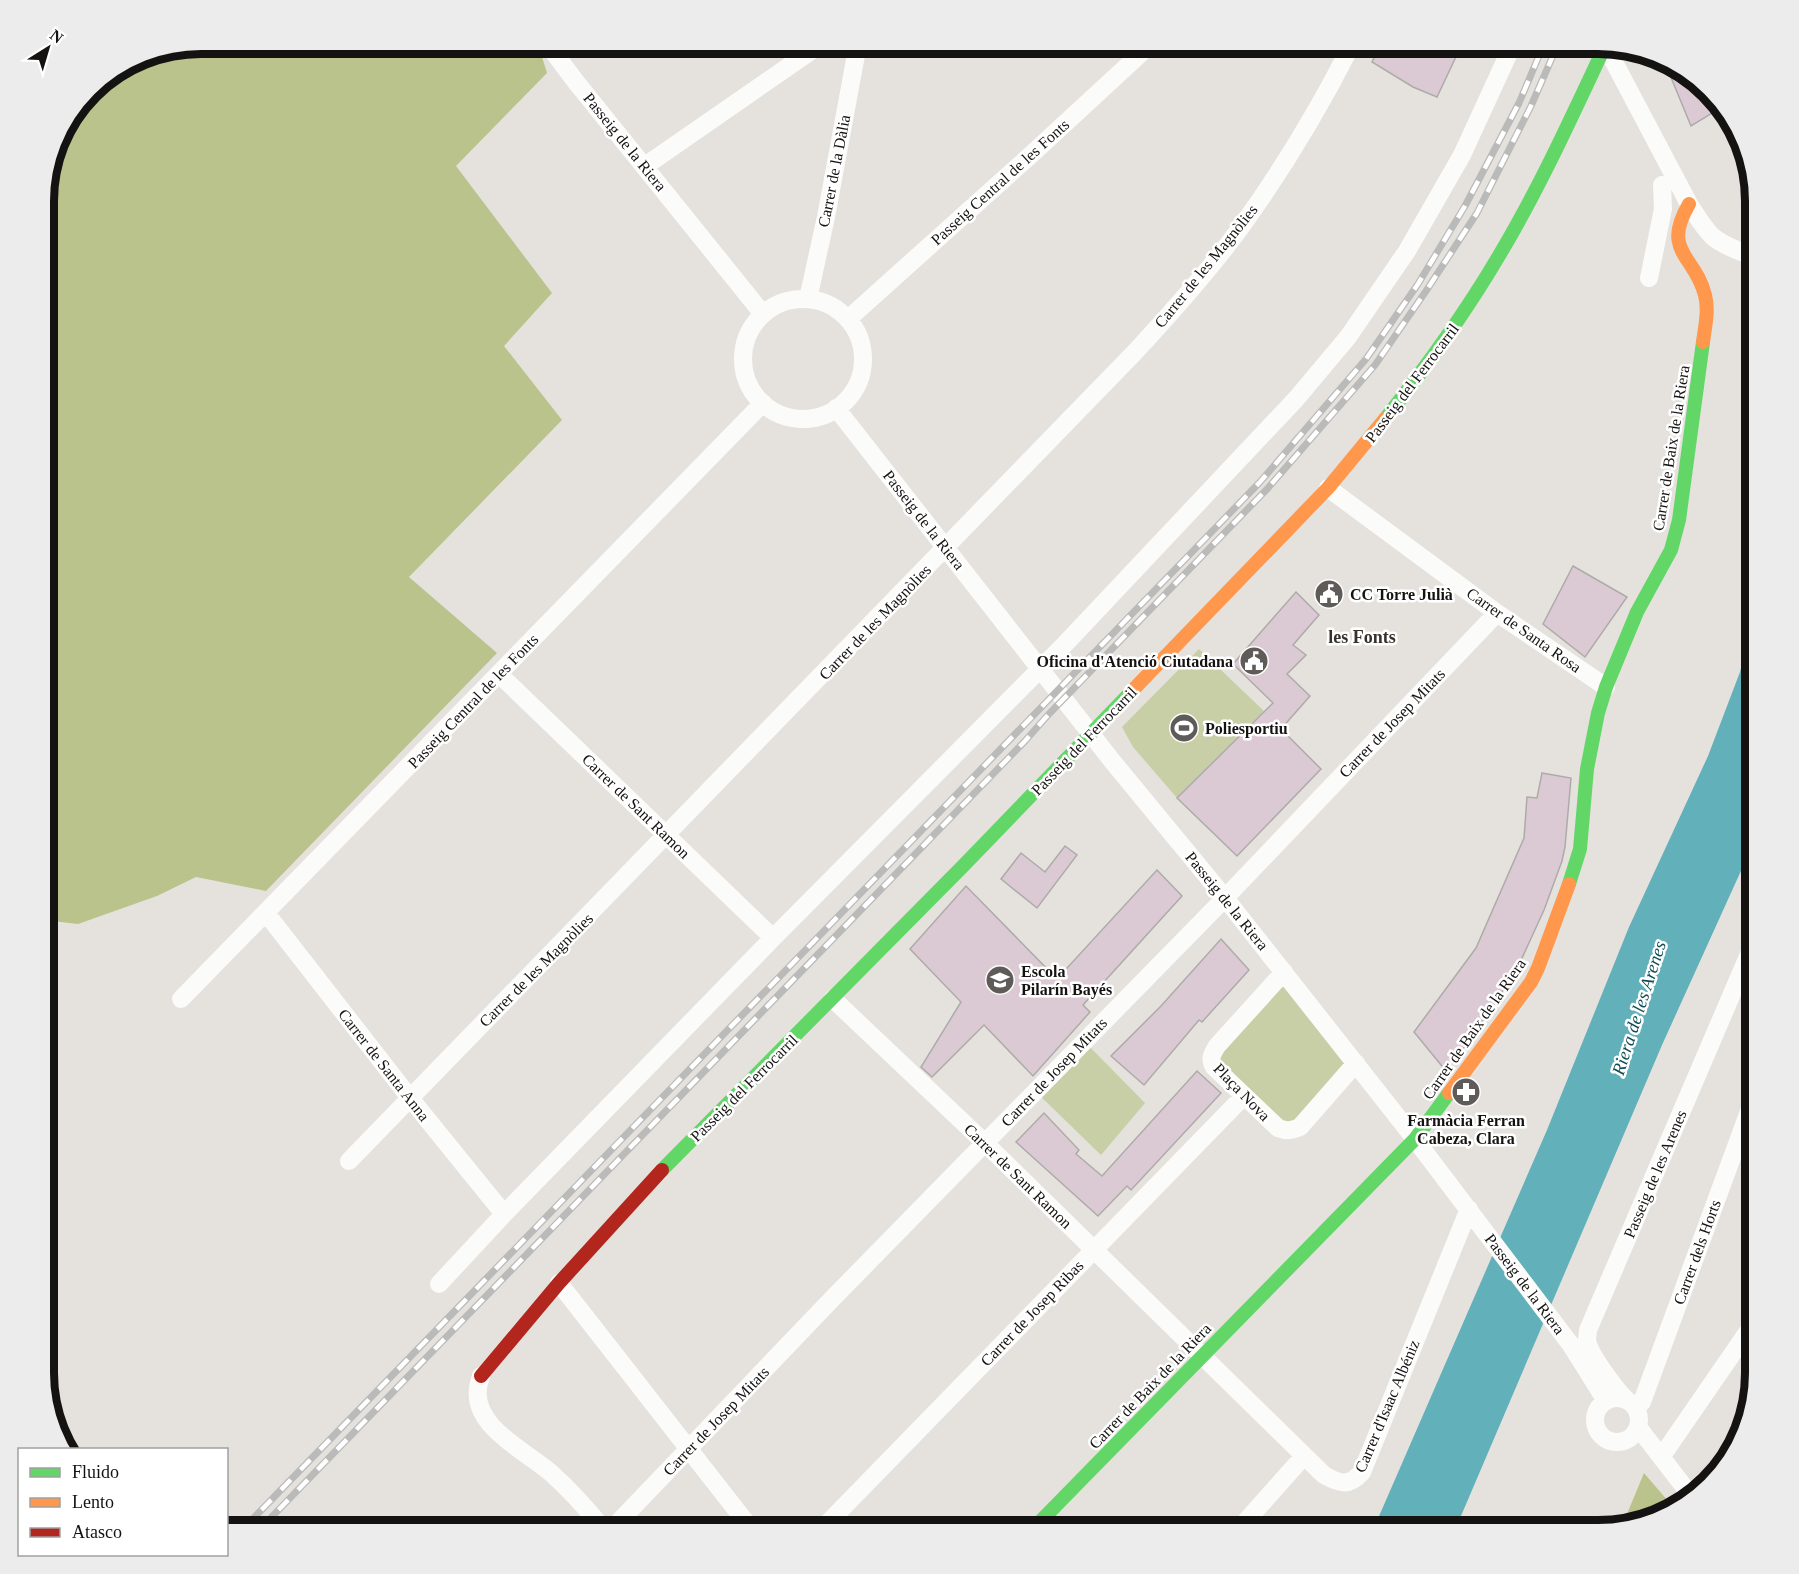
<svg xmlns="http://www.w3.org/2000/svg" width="1799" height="1574" font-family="'Times New Roman',serif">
  <rect width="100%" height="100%" fill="#e5e2de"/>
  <!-- green -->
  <path fill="#c8cfa6" d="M1199 649 1264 711 1177 798 1133 747 1122 727Z
    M1284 972 1356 1063 1294 1130 1212 1055Z
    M1084 1041 1145 1103 1101 1155 1035 1091Z"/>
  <!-- forest -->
  <path fill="#bbc38c" d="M201 44H538L547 73 456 166 552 293 504 346 562 420 409 577 497 653 266 891 196 877 157 896 78 924 44 920V391L50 375 44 374V190L60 131 97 83 141 55Z
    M1644 1473 1674 1508 1659 1518 1622 1526Z"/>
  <!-- water -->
  <path fill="#62b0ba" d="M1755 611V833L1745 862 1662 1045 1455 1530H1373L1547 1130 1629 927 1708 756 1740 672Z"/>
  <!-- building -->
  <path fill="#dbcad3" stroke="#adabaa" stroke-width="1.5" d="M1381 44H1462L1437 97 1413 87 1372 62Z
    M1663 58 1709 89 1716 100 1711 102 1714 112 1691 126Z
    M1573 566 1627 597 1585 657 1543 624Z
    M1296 592 1319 615 1293 645 1306 655 1287 674 1310 696 1281 729 1321 769 1237 856 1177 798 1273 703 1233 664Z
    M1542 773 1571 778 1565 847 1562 861 1544 910 1517 969 1475 1033 1446 1071 1414 1032 1476 948 1524 838 1527 797 1537 798Z
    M1065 846 1077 855 1037 908 1001 879 1021 853 1045 872Z
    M1157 870 1182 896 1083 1005 1090 1012 1033 1076 984 1025 932 1077 921 1067 961 1002 910 949 966 886 1057 979Z
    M1221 939 1249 970 1202 1022 1199 1020 1144 1085 1111 1056 1161 1006Z
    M1197 1071 1221 1093 1131 1190 1127 1186 1098 1216 1016 1142 1044 1113 1079 1150 1076 1154 1102 1176Z"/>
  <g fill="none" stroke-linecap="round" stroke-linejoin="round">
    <!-- street -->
    <path stroke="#fbfbfa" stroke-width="18" d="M555 44V54L576 82 763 314
      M1605 45 1689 204C1696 215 1703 227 1712 236 1723 246 1742 252 1755 257
      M645 166 821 44
      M1649 278 1663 209 1662 185
      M743 359a60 60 0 1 1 120 0a60 60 0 1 1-120 0Z
      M808 299 826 217 858 44
      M848 319 1034 152 1151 44
      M836 408 1113 762 1225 898 1411 1134 1571 1345 1606 1401
      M1328 488 1497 613 1606 687
      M499 674 773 938
      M266 913 410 1098 504 1214
      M1284 972 1217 1046C1212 1054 1209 1059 1214 1067L1278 1128C1286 1131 1291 1131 1300 1127L1356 1063
      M181 999 763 403
      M833 999 985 1143 1324 1475C1340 1484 1349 1487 1362 1472L1469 1209
      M349 1161 1135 352C1172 312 1209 271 1241 227 1283 169 1320 107 1352 44
      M559 1283 752 1530
      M439 1284 504 1214 773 938 1065 644 1296 399 1348 337 1407 251 1462 155 1513 44
      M481 1376C480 1380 478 1385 478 1389 473 1427 527 1452 551 1473 570 1490 588 1510 604 1530
      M1595 1420a22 22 0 1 1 44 0a22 22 0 1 1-44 0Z
      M1628 1401C1618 1393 1589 1354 1587 1340 1587 1337 1588 1334 1588 1330L1755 940
      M1636 1408 1642 1402 1755 1095
      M1638 1427 1685 1488 1693 1495
      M1662 1456 1755 1321
      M611 1530 831 1300 1225 898 1497 613
      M821 1530 1244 1096
      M1238 1530 1304 1456"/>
    <!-- fast -->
    <path stroke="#63d668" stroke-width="14" d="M1385 419C1427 366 1466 312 1500 254 1540 187 1572 116 1605 46
      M1569 884 1580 849 1587 769 1598 713 1606 687 1637 612 1671 550 1679 520 1703 342
      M662 1170 965 864 1130 693
      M1032 1530 1415 1139 1449 1093"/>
    <!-- slow -->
    <path stroke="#ff974d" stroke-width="14" d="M1689 204C1661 252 1695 255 1705 295 1709 310 1705 327 1703 342
      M1130 693 1328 488 1385 419
      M1449 1093 1531 982 1538 968 1569 884"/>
    <!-- jam -->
    <path stroke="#b3261e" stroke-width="14" d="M481 1376 559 1283 662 1170"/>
    <!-- rail casing -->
    <g stroke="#babab9" stroke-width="7">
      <path id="rail" d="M242 1530 1260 482 1366 359 1418 284 1465 206 1519 103 1544 44
        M259 1530 1025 741 1048 715 1268 488 1375 365 1426 291 1477 213 1531 106 1558 44"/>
    </g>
    <!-- rail -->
    <use href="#rail" stroke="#fff" stroke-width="4.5" stroke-dasharray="14" stroke-linecap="butt"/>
  </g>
  <!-- icons -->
  <defs>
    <g id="civic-disc" transform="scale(1.5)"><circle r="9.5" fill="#5e5b59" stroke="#fff"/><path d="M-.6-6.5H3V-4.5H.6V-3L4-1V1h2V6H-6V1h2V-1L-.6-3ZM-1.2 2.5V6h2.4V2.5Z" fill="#fff"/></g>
    <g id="stadium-disc" transform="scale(1.5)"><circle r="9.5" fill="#5e5b59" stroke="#fff"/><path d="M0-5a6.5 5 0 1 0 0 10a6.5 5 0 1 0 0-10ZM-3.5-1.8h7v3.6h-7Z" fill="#fff"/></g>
    <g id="school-disc" transform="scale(1.5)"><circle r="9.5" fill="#5e5b59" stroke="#fff"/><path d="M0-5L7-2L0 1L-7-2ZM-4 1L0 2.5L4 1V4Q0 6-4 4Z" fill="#fff"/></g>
    <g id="pharmacy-disc" transform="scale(1.5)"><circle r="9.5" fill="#5e5b59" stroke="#fff"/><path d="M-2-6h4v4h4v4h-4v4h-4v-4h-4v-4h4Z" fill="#fff"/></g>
  </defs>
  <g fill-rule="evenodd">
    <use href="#civic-disc" x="1329" y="594"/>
    <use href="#civic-disc" x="1254" y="661"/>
    <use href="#stadium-disc" x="1184" y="728"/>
    <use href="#school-disc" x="1000" y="980"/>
    <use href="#pharmacy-disc" x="1466" y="1092"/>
  </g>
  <g text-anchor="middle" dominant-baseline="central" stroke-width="5" stroke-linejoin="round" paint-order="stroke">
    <!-- street labels -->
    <g font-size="16" fill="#151311" stroke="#fff">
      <text transform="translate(625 142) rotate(51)">Passeig de la Riera</text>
      <text transform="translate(834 171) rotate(-79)">Carrer de la Dàlia</text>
      <text transform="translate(1000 182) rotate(-42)">Passeig Central de les Fonts</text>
      <text transform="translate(1206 266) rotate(-51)">Carrer de les Magnòlies</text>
      <text transform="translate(1412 383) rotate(-53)">Passeig del Ferrocarril</text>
      <text transform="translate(1671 448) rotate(-81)">Carrer de Baix de la Riera</text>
      <text transform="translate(924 520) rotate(52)">Passeig de la Riera</text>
      <text transform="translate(875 622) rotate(-46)">Carrer de les Magnòlies</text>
      <text transform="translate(1524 630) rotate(35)">Carrer de Santa Rosa</text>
      <text transform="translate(473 701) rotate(-46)">Passeig Central de les Fonts</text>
      <text transform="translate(1392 723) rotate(-46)">Carrer de Josep Mitats</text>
      <text transform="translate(1084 741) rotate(-46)">Passeig del Ferrocarril</text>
      <text transform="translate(636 806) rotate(44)">Carrer de Sant Ramon</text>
      <text transform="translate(1227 901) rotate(51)">Passeig de la Riera</text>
      <text transform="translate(536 970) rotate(-45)">Carrer de les Magnòlies</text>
      <text transform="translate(1474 1029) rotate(-55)">Carrer de Baix de la Riera</text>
      <text transform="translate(384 1065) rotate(52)">Carrer de Santa Anna</text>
      <text transform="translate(1054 1072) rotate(-46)">Carrer de Josep Mitats</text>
      <text transform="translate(744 1088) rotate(-45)">Passeig del Ferrocarril</text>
      <text transform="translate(1242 1092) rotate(46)">Plaça Nova</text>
      <text transform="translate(1655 1174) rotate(-67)">Passeig de les Arenes</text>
      <text transform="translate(1018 1176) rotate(44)">Carrer de Sant Ramon</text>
      <text transform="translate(1697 1252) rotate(-70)">Carrer dels Horts</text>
      <text transform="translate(1525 1284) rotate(53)">Passeig de la Riera</text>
      <text transform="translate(1032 1313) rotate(-46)">Carrer de Josep Ribas</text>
      <text transform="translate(1150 1386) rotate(-46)">Carrer de Baix de la Riera</text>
      <text transform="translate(1387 1406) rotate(-67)">Carrer d'Isaac Albéniz</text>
      <text transform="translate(716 1421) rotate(-46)">Carrer de Josep Mitats</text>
    </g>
    <!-- poi labels -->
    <g font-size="16" font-weight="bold" fill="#151311" stroke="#fff" text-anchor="start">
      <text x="1350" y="594">CC Torre Julià</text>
      <text x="1233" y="661" text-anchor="end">Oficina d'Atenció Ciutadana</text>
      <text x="1205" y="728">Poliesportiu</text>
      <text x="1021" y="971">Escola<tspan x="1021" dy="18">Pilarín Bayés</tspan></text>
      <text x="1466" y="1120" text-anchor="middle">Farmàcia Ferran<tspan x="1466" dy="18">Cabeza, Clara</tspan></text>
    </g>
    <!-- neighbourhood labels -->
    <g font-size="18" font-weight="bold" fill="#36312c" stroke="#fff">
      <text x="1362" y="637">les Fonts</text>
    </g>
    <!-- water labels -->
    <g font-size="18" font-style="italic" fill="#0d4d55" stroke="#fff">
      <text transform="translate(1639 1008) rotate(-72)">Riera de les Arenes</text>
    </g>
  </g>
  <!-- crop -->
  <path d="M0 0H1799V1574H0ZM201 54H1598A147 147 0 0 1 1745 201V1373A147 147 0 0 1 1598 1520H201A147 147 0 0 1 54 1373V201A147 147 0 0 1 201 54Z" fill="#ececec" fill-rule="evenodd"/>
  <path fill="none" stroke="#151311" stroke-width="8" d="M201 54H1598A147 147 0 0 1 1745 201V1373A147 147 0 0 1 1598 1520H201A147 147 0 0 1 54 1373V201A147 147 0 0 1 201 54Z"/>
  <!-- legend -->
  <rect x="18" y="1448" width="210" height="108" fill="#ffffff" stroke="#a1a1a0" stroke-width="1.5"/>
  <rect x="30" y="1468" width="30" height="9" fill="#63d668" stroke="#a1a1a0" stroke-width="1.5"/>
  <text x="72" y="1478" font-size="18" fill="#151311">Fluido</text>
  <rect x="30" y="1498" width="30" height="9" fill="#ff974d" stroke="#a1a1a0" stroke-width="1.5"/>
  <text x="72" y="1508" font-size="18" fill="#151311">Lento</text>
  <rect x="30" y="1528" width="30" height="9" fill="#b3261e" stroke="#a1a1a0" stroke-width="1.5"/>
  <text x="72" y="1538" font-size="18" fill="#151311">Atasco</text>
  <!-- north arrow -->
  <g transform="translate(48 48) rotate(37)" stroke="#ffffff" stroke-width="4.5" paint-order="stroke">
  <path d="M0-4.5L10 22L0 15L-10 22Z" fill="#151311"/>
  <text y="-9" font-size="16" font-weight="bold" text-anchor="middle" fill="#151311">N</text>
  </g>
</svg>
